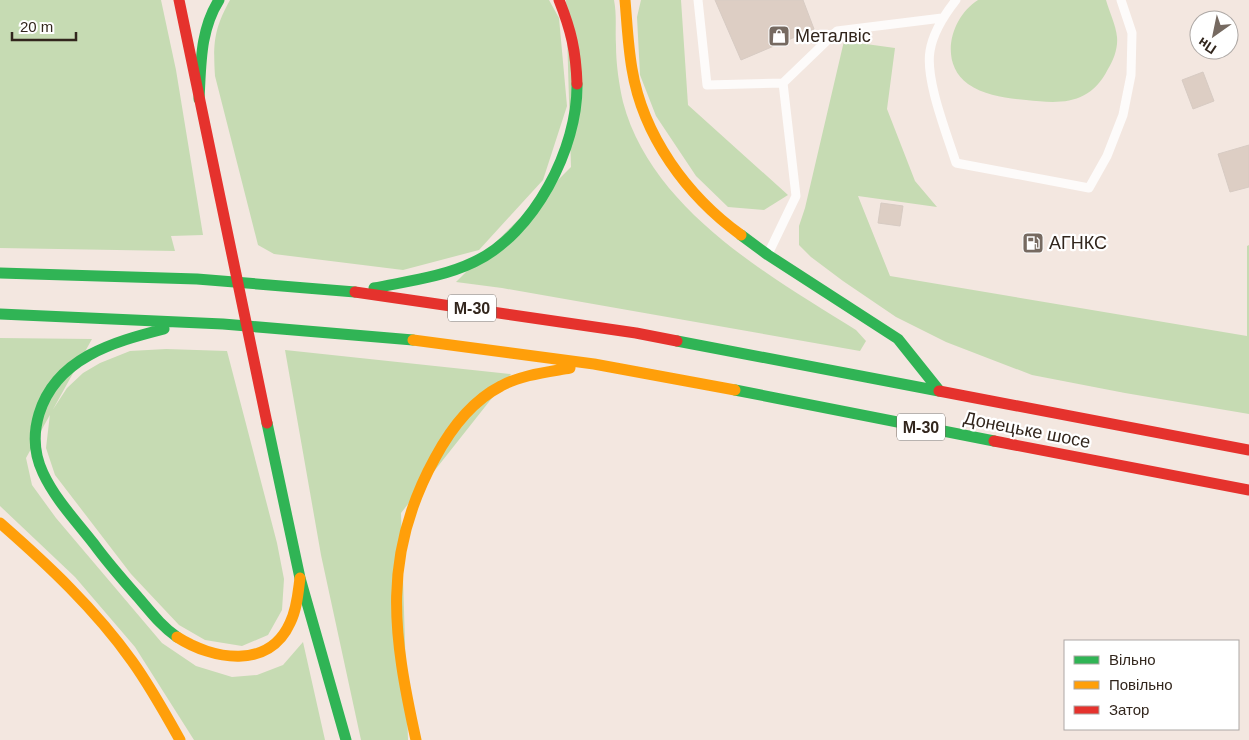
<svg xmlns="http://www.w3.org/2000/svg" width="1249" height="740" font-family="Helvetica,sans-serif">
  <rect width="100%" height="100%" fill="#f3e7e0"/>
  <!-- green -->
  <path fill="#c6dbb3" d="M0 0H161L176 70 203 235 171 236 175 251 0 248Z
    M230 0H549L559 18 567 106 543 180 479 250 403 270 274 254 258 245 215 76C213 43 214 29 230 0Z
    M566 0H614C617 15 615 30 616 45 616 64 619 84 623 102 651 209 769 276 856 330L866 341 860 351 502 288 456 282 571 167Z
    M641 0H681L688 105 788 195 764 210 728 207 696 176 656 116 640 75 637 17Z
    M978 0H1106C1109 11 1116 25 1117 37 1118 48 1114 59 1108 69 1090 105 1061 104 1026 100 1007 98 985 96 968 84 938 62 951 17 978 0Z
    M844 41 895 48 887 109 915 181 937 207 858 196 890 276 1247 336V246L1249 245V414L1125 393 1032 375 946 342 896 317 843 281 811 257 799 245V226L805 208Z
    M0 338 92 339 26 458 32 485 56 518 162 643 196 666 232 677 257 675 283 665 303 642 325 740H194L135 647 75 577 0 506Z
    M166 349 227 351 277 543 284 579 282 610 268 635 242 646 205 640 179 625 131 574 55 475 46 448 50 414 67 388 83 373 100 363 130 351Z
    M285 350 511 374 401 513 408 740H361L321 555Z"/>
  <!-- building -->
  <path fill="#ddcec4" stroke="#d7cbc3" d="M715 0H803L814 29 741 60Z
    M1203 72 1214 101 1193 109 1182 80Z
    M1249 145V187L1230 192 1218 154Z
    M881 203 903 206 900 226 878 223Z"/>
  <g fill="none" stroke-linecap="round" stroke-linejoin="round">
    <!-- lane -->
    <path stroke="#fdfbfa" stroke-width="9" d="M698 0 707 85 783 83 796 196 769 252
      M956 0C945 14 933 32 930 51 925 80 947 134 956 163L1089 188 1107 156 1123 115 1131 75 1132 33 1121 0
      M783 83 837 31 942 18"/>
    <!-- fast -->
    <path stroke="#30b455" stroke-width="11" d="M199 99C201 64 200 30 219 0
      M741 235 768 255 898 339 938 389
      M0 273 197 279 355 292
      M374 288C408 281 443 277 474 262 534 234 578 148 577 84
      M0 314 223 324 413 340
      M164 329C113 342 56 358 39 414 33 434 34 454 43 473 55 499 76 521 94 544 107 562 122 579 137 596 150 611 161 626 177 637
      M677 341 939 391
      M735 390 994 441
      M267 423 300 578 346 740"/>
    <!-- slow -->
    <path stroke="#ff9f0a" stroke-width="11" d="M625 0C627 23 628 46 632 69 643 136 687 196 741 235
      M413 340 594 364 735 390
      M0 523C48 565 95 609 132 661 150 686 165 713 180 740
      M177 637C213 660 269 670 290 623 297 609 298 593 300 578
      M416 740C393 635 381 556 435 458 450 430 472 401 501 386 521 375 548 372 570 368"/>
    <!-- jam -->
    <path stroke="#e5322d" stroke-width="11" d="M179 0 267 423
      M559 0C571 30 576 51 577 84
      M355 292 636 333 677 341
      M939 391 1249 450
      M994 441 1249 490"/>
  </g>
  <!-- icons -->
  <defs>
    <g id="shop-square" transform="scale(1.125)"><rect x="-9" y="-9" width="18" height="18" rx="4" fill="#766a61" stroke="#fff"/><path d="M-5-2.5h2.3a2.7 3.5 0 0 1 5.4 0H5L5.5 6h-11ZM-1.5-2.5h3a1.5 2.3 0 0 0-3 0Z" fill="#fff"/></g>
    <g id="fuel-square" transform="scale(1.125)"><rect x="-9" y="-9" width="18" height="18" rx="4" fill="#766a61" stroke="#fff"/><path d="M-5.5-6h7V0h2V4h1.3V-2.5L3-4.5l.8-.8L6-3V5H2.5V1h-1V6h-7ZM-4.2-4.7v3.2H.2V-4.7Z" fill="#fff"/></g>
  </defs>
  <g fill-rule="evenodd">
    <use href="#shop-square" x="779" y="36"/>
    <use href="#fuel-square" x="1033" y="243"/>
  </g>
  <g text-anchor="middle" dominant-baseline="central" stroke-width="4.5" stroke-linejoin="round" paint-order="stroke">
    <!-- shield labels -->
    <g fill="#fff" stroke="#706761" stroke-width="1">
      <rect x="448" y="294.5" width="48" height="27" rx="4"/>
      <rect x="897" y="413.5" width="48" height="27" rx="4"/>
    </g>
    <g font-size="16" font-weight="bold" fill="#32261d">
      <text x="472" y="308">М-30</text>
      <text x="921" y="427">М-30</text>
    </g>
    <!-- poi labels -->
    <g font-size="18" fill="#32261d" stroke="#fff" text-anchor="start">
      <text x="795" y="36">Металвіс</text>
      <text x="1049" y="243">АГНКС</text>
    </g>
    <!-- street labels -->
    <g font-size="18" fill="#32261d" stroke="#fff">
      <text transform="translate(1027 430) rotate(11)">Донецьке шосе</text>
    </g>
  </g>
  <!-- legend -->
  <rect x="1064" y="640" width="175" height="90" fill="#ffffff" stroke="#ada8a5"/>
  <rect x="1074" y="656" width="25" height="8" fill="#30b455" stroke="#ada8a5"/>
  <text x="1109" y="665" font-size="15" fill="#32261d">Вільно</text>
  <rect x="1074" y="681" width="25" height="8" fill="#ff9f0a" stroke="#ada8a5"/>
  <text x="1109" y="690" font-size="15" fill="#32261d">Повільно</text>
  <rect x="1074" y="706" width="25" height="8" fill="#e5322d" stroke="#ada8a5"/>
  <text x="1109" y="715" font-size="15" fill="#32261d">Затор</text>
  <!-- north arrow -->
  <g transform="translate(1214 35) rotate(213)"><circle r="24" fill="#ffffff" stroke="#ada8a5"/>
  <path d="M0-4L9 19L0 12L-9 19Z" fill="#766a61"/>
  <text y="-8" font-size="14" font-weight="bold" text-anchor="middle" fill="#32261d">Пн</text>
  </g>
  <!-- scale -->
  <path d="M12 32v8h64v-8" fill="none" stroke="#32261d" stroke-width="2.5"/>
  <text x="20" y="32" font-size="15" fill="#32261d" stroke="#ffffff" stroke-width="4" paint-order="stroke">20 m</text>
</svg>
